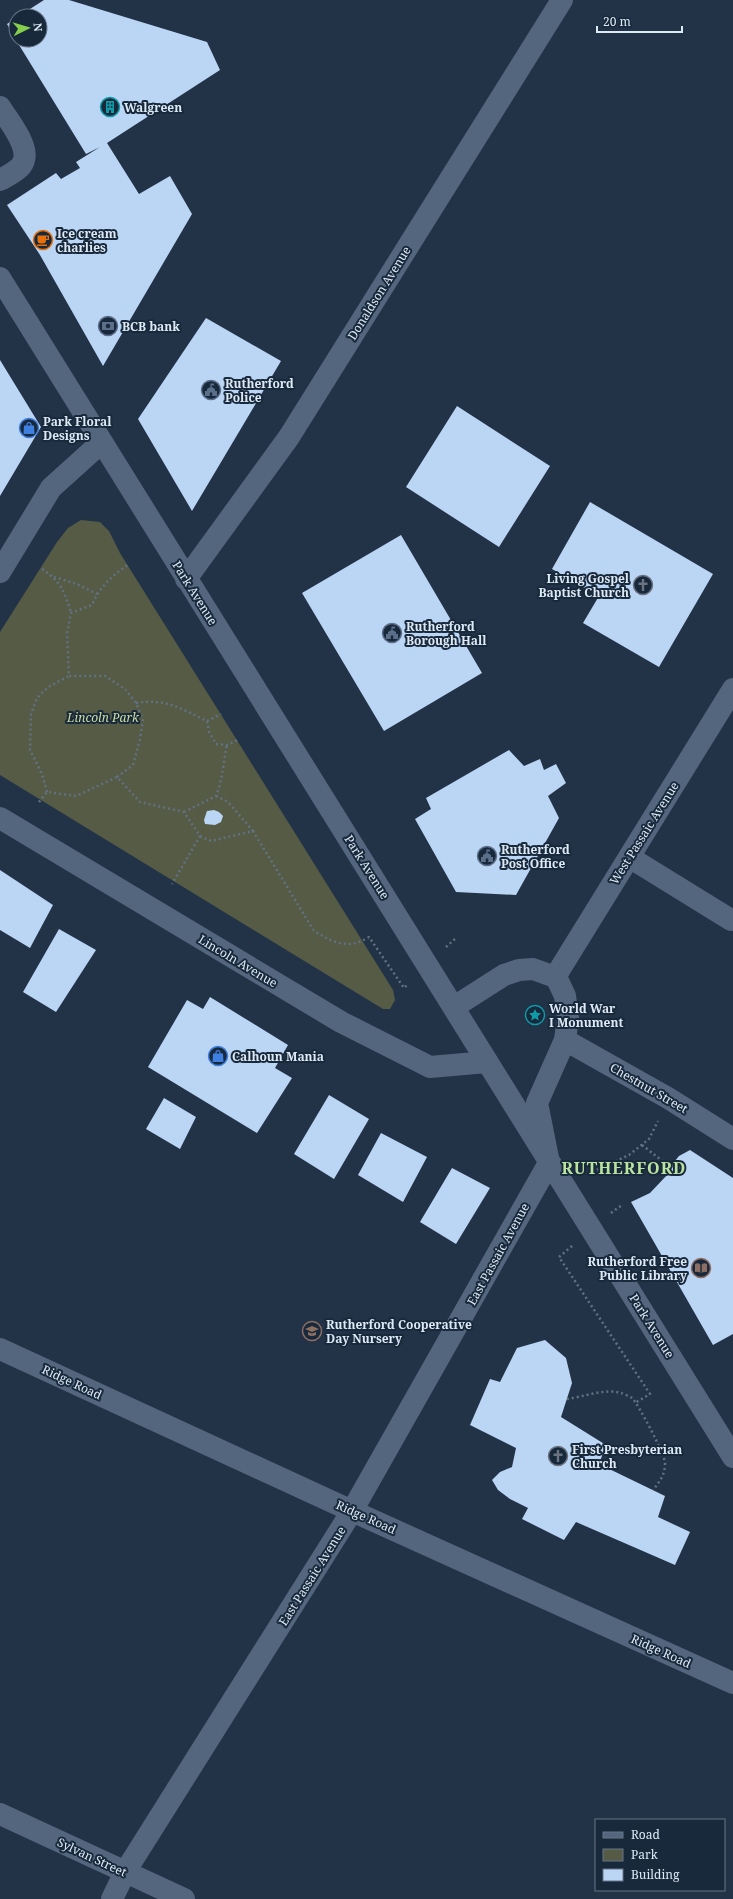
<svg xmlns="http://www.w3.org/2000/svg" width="733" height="1899" font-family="'Noto Serif',serif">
  <rect width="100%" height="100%" fill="#223347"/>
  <!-- green -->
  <path fill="#555b44" d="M81 520 100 522 109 531 120 553 393 990 395 1000 390 1009H383L0 775V632L57 542 68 528Z"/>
  <!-- building -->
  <path fill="#bbd5f5" d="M44 0H69L207 42 220 70 107 143 139 194 170 176 192 214 103 366 40 255 7 205 56 173 61 179 80 168 76 162 100 147 86 154 16 40H40V16H19Z
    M16 18V40L7 24Z
    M206 318 281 361 192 511 138 419Z
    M0 360 41 427 0 496Z
    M457 406 550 466 499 547 406 487Z
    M590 502 713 574 659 667 583 623 599 596 552 569Z
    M401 535 482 673 384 731 302 593Z
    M509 750 524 766 540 759 544 770 556 764 566 783 548 796 559 818 516 895 456 892 415 819 431 809 426 798Z
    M214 810 219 812 223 816 221 822 215 825 205 824 204 820 207 811Z
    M0 870 53 905 30 948 0 930Z
    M59 929 96 950 56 1012 23 992Z
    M210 997 288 1045 275 1068 292 1078 257 1133 148 1067 187 1000 203 1009Z
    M329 1095 369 1119 334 1179 294 1154Z
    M164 1098 196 1117 180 1149 146 1129Z
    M381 1133 427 1157 403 1202 358 1175Z
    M690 1150 733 1178V1334L713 1345 631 1202 650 1193 668 1174 670 1167 679 1156Z
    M452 1168 490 1188 456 1244 420 1222Z
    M545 1340 566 1358 572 1383 561 1417 606 1445 599 1464 665 1496 658 1517 690 1532 675 1565 576 1522 564 1540 522 1519 528 1508 510 1499 498 1490 492 1480 500 1472 512 1467 516 1448 470 1425 490 1379 500 1382 517 1348Z"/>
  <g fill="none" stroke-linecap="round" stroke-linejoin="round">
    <!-- path -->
    <path stroke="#627182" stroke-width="2.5" stroke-dasharray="2 3" stroke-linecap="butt" d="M42 569C61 582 65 592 71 613
      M54 577 77 584 97 594
      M136 703C167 698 181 709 207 721L209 732 216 744 227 745 238 740
      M207 721 221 714
      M117 777 133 765 140 739 143 720 136 703 125 689 105 676H69L67 633 71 613 92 605C100 586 113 575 129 564
      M47 792 42 774 30 750 31 714 37 698 45 690 50 686 69 676
      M216 796 228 802 253 831
      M39 802 47 792 76 796 117 777 140 802 184 812 200 836 172 884
      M184 812 216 796C223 780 223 762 227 745
      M200 836 211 841 253 831 314 931C334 943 348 950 369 937L404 988 408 984
      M446 947 456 938
      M642 1145 670 1167
      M588 1174 629 1155 649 1139 658 1121
      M611 1213 622 1205
      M572 1246 559 1257 650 1394 635 1403
      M567 1399C583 1397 605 1388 621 1393 624 1394 629 1396 632 1398 639 1405 665 1455 665 1463 665 1475 660 1481 653 1490"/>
    <!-- minor -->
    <path stroke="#53667d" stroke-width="22" d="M0 107C9 122 34 150 21 166 16 172 7 176 0 180
      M0 278 733 1457
      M0 572 51 488 102 442
      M186 579 289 437 562 0
      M0 818 341 1022 430 1067 487 1062
      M629 857 731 920
      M555 977 733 689
      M565 1040 668 1098 733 1139
      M0 1349 352 1511 733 1683
      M0 1814 184 1899
      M112 1899 125 1872 352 1511 549 1163 537 1103 565 1040 568 1018 565 996 558 981 555 977 533 969 519 970 504 975 454 1007"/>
  </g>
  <!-- icons -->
  <defs>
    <g id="building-ring" transform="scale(1)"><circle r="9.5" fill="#18293c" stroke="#0f9aa8" stroke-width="1.5"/><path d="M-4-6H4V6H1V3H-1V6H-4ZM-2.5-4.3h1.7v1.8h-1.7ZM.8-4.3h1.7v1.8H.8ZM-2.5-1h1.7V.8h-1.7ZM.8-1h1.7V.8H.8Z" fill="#0f9aa8"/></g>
    <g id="cafe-ring" transform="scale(1)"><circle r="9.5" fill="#18293c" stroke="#e8710a" stroke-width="1.5"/><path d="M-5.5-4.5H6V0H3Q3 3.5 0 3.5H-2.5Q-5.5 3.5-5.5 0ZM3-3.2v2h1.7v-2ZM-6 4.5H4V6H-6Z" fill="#e8710a"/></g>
    <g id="bank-ring" transform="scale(1)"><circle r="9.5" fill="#18293c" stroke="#5c6f8a" stroke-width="1.5"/><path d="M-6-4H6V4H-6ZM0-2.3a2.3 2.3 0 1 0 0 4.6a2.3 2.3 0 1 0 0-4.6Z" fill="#5c6f8a"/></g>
    <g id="civic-ring" transform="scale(1)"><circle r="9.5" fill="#18293c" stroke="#5c6f8a" stroke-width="1.5"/><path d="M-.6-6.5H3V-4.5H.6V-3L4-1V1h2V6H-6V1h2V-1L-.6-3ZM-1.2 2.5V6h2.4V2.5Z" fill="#5c6f8a"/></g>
    <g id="shop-ring" transform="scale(1)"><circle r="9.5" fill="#18293c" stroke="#3f7fe0" stroke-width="1.5"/><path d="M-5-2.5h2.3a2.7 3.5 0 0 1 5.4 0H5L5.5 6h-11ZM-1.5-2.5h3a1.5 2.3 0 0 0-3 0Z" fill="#3f7fe0"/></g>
    <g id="church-ring" transform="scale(1)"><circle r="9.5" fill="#18293c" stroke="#6b7280" stroke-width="1.5"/><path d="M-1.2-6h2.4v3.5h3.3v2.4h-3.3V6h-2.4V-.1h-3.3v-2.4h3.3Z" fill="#6b7280"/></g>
    <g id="sight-ring" transform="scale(1)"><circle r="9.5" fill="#18293c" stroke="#0f9aa8" stroke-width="1.5"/><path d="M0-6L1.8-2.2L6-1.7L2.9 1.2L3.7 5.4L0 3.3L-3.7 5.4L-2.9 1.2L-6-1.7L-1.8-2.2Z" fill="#0f9aa8"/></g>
    <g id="library-ring" transform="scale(1)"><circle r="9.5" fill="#18293c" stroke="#8d6e63" stroke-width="1.5"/><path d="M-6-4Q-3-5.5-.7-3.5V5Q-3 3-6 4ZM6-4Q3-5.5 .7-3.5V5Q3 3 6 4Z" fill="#8d6e63"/></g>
    <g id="school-ring" transform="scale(1)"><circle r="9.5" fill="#18293c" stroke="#8d6e63" stroke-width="1.5"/><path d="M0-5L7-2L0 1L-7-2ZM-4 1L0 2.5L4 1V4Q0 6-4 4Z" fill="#8d6e63"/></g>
  </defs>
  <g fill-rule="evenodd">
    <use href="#building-ring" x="110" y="107"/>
    <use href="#cafe-ring" x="43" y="240"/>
    <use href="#bank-ring" x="108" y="326"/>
    <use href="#civic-ring" x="211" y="390"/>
    <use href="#shop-ring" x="29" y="428"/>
    <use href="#church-ring" x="643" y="585"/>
    <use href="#civic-ring" x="392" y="633"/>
    <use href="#civic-ring" x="487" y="856"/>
    <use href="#sight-ring" x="535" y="1015"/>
    <use href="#shop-ring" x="218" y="1056"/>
    <use href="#library-ring" x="701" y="1268"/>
    <use href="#school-ring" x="312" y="1331"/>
    <use href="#church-ring" x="558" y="1456"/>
  </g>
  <g text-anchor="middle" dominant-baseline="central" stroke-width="4" stroke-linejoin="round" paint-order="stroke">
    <!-- poi labels -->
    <g font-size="12" font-weight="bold" fill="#dee9f6" stroke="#18293c" text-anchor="start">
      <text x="124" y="107">Walgreen</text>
      <text x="57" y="233">Ice cream<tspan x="57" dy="14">charlies</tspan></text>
      <text x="122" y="326">BCB bank</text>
      <text x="225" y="383">Rutherford<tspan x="225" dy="14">Police</tspan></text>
      <text x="43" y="421">Park Floral<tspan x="43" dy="14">Designs</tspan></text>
      <text x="629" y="578" text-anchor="end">Living Gospel<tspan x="629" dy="14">Baptist Church</tspan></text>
      <text x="406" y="626">Rutherford<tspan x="406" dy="14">Borough Hall</tspan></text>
      <text x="501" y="849">Rutherford<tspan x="501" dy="14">Post Office</tspan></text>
      <text x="549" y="1008">World War<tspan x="549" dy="14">I Monument</tspan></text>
      <text x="232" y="1056">Calhoun Mania</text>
      <text x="687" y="1261" text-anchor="end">Rutherford Free<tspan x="687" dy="14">Public Library</tspan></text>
      <text x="326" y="1324">Rutherford Cooperative<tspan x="326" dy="14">Day Nursery</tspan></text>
      <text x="572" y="1449">First Presbyterian<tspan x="572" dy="14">Church</tspan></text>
    </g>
    <!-- street labels -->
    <g font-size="12" fill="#dee9f6" stroke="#18293c">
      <text transform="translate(379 293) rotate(-58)">Donaldson Avenue</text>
      <text transform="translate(195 593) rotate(58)">Park Avenue</text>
      <text transform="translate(644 833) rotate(-58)">West Passaic Avenue</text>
      <text transform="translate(367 867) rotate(58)">Park Avenue</text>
      <text transform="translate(238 961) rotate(31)">Lincoln Avenue</text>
      <text transform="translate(649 1088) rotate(30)">Chestnut Street</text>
      <text transform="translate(498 1254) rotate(-61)">East Passaic Avenue</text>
      <text transform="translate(652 1326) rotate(58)">Park Avenue</text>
      <text transform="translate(72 1382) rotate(25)">Ridge Road</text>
      <text transform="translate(366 1517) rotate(24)">Ridge Road</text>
      <text transform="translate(312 1576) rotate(-58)">East Passaic Avenue</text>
      <text transform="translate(661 1651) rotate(24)">Ridge Road</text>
      <text transform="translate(92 1857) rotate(25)">Sylvan Street</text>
    </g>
    <!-- park labels -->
    <g font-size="12" font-style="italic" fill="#cedd9f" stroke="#18293c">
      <text x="103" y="717">Lincoln Park</text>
    </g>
    <!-- district labels -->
    <g font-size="16" font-weight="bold" letter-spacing="1" fill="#b9e39f" stroke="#18293c">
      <text x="624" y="1168">RUTHERFORD</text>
    </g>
  </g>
  <!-- legend -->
  <rect x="595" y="1819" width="130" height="72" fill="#18293c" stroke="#677686"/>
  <rect x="603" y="1832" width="20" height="6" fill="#53667d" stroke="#677686"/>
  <text x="631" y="1839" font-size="12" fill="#dee9f6">Road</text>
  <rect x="603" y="1849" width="20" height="12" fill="#555b44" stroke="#677686"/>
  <text x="631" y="1859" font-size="12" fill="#dee9f6">Park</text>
  <rect x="603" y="1869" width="20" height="12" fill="#bbd5f5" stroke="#677686"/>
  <text x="631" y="1879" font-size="12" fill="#dee9f6">Building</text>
  <!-- north arrow -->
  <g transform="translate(28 28) rotate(85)"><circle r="19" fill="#18293c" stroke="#677686"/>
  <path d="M0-3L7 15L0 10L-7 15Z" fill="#85cf4c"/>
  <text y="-6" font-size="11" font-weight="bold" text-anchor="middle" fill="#dee9f6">N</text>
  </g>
  <!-- scale -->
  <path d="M597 26v6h85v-6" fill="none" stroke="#dee9f6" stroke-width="2"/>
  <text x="603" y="26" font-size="12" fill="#dee9f6" stroke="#18293c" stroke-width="3" paint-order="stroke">20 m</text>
</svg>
